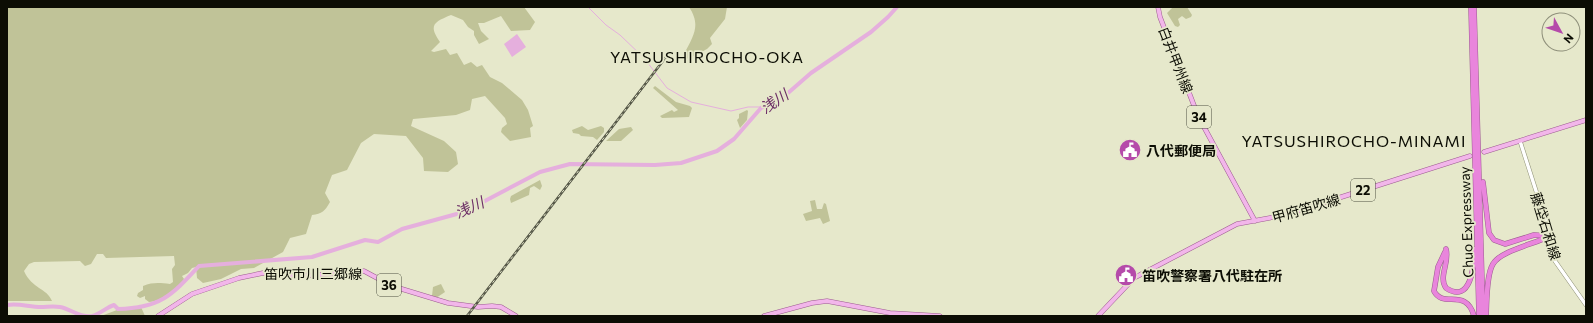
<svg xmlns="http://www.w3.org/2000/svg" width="1593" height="323" font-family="Commissioner,'Noto Sans JP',sans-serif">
  <rect width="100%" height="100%" fill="#e6e8cb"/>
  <!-- green -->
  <path fill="#c0c398" d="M7 7H524L535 22 530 30 511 31 501 16 484 23H478L481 31 489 39 479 44 474 35V31L468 27 463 20 451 15C434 22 428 25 440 42L431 51 434 52 446 49 450 55 457 53 464 65 471 62 477 67 482 65 490 77 502 83 522 100 528 110 533 126 530 128 531 137 510 141 501 132 502 128 507 124 505 118 485 96 472 99 470 110 456 115 413 119 411 126 444 141 456 152 458 164 448 172 424 171 423 158 406 136 374 134 361 143 347 170 332 175 325 193 330 202C325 211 322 214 312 215L306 234 290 238 283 252 254 268 241 269 221 279 203 283 197 278 196 267 192 268 188 273 182 276 184 279C181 291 161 301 149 302L145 299V296L140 298 137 296 138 293 143 290V286C153 282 160 283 170 284L173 282 172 269 175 265 174 256 106 258 103 254H97L91 264 85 266 80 261 34 262 29 264 24 271C32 289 47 288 52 301H7Z
    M689 7H727L725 19 710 38 712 44 707 49 688 59 684 54C694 35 701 25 689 7Z
    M1173 7H1187L1192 15 1191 17 1186 19 1182 16 1178 19 1180 25 1178 27 1175 26 1167 13Z
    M655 86 676 102 690 106 692 108 689 117 662 118 660 116 672 110 674 112 678 110 653 88Z
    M747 110 748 111 747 120 740 128 737 120 739 118V114Z
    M582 126 588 130 601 126 604 128V132L597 140 593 137 581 136 579 134 573 133 572 130Z
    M631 127 633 130 621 141H606L619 129Z
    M540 180 542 186 540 190 534 186 530 188 529 195 511 203 510 199 511 196Z
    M815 200 817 209H822L824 203 826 204 830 221 823 224 820 218 806 221 803 214 812 211 810 201Z
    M441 284 445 292 436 298 432 296 433 287Z
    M141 307 145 316H101L117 310Z"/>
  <!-- water -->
  <path fill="#e5afdd" d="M517 34 526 47 512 57 504 44Z"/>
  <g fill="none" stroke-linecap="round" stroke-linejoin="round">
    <!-- stream -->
    <path stroke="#e5afdd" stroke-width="1" d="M588 7 606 25 620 35 644 58 667 88 691 102 731 111 748 107H761"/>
    <!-- river -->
    <path stroke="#e5afdd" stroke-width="4" d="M7 305C19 303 29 307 41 307 47 307 53 306 60 307 71 309 80 318 92 316 100 314 107 307 114 305L118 309C161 308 172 295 199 266L312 257 365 240 378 242 402 229 464 212 540 172 570 164 655 165 681 163 717 151 734 139 761 108 788 93 811 73 871 32 888 17 897 7"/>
    <!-- secondary casing -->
    <g stroke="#8e9075" stroke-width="4.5">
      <path id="secondary" d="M1520 141 1547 225 1555 261 1586 305"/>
    </g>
    <!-- primary casing -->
    <g stroke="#9c5b90" stroke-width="5">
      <path id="primary" d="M1158 7 1160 17 1198 116 1255 221
        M1484 152 1586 120
        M158 316 192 294 239 278 263 273 285 276 316 275 364 271 392 286 448 303 478 307 492 306 501 307 516 316
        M764 316 812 303 827 301 890 313 940 316
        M1098 316 1134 278 1237 224 1285 215 1470 156"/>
    </g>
    <!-- highway casing -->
    <g stroke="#9c5b90" stroke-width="5.5">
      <path id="highway" d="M1471 7 1479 316
        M1474 7 1483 316
        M1483 182 1489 233 1494 240 1505 244 1534 235 1549 236
        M1446 249C1450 262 1438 277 1446 288 1472 305 1474 263 1475 249
        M1445 252 1438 267 1434 291C1443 309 1466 287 1474 316
        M1486 316C1487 303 1486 275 1493 264 1500 251 1534 244 1548 237"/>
    </g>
    <!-- secondary -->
    <use href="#secondary" stroke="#fff" stroke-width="3.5"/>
    <!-- primary -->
    <use href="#primary" stroke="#f2b6ea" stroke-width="4"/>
    <!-- highway -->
    <use href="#highway" stroke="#e985dc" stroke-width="4.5"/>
    <!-- rail casing -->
    <g stroke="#565848" stroke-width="2.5">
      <path id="rail" d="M467 316 666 57"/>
    </g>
    <!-- rail -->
    <use href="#rail" stroke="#e6e8cb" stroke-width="1" stroke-dasharray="3" stroke-linecap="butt"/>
  </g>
  <!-- icons -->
  <defs>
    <g id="civic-disc" transform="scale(1.15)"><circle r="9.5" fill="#b54aaa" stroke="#e6e8cb"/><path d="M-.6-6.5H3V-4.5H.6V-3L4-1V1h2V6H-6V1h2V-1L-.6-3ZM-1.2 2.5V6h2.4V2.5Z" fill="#fff"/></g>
  </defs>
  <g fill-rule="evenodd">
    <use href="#civic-disc" x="1130" y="150"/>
    <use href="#civic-disc" x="1126" y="275"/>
  </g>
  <g text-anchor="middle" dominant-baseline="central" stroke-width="3.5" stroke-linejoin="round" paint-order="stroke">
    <!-- shield labels -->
    <g fill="#e6e8cb" stroke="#4d4f40" stroke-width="1">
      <rect x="1187" y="106" width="24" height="22" rx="3"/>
      <rect x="1351" y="179" width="24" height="22" rx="3"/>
      <rect x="377" y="274" width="24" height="22" rx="3"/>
    </g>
    <g font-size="13" font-weight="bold" fill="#0c0d04">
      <text x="1199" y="117">34</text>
      <text x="1363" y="190">22</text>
      <text x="389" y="285">36</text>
    </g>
    <!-- street labels -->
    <g font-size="14" fill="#0c0d04" stroke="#e6e8cb">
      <text transform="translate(1176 60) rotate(69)">白井甲州線</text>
      <text transform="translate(1306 208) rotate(-16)">甲府笛吹線</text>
      <text transform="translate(1466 222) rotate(-92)">Chuo Expressway</text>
      <text transform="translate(1546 226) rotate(73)">藤垈石和線</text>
      <text x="313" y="273">笛吹市川三郷線</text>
    </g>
    <!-- poi labels -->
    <g font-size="14" font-weight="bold" fill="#0c0d04" stroke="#e6e8cb" text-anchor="start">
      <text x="1146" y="150">八代郵便局</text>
      <text x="1142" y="275">笛吹警察署八代駐在所</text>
    </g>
    <!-- water labels -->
    <g font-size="15" font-style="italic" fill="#6c2d65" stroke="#e6e8cb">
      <text transform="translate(774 101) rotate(-34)">浅川</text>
      <text transform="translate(469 207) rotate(-24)">浅川</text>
    </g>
    <!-- quarter labels -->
    <g font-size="16" letter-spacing="1" fill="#0c0d04" stroke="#e6e8cb">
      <text x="707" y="56">YATSUSHIROCHO-OKA</text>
      <text x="1354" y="140">YATSUSHIROCHO-MINAMI</text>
    </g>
  </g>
  <!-- border -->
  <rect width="1593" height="323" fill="none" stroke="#0c0d04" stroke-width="16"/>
  <!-- north arrow -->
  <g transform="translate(1561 32) rotate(130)"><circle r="19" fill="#e6e8cb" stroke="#8f907b"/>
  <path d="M0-3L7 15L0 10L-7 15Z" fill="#b54aaa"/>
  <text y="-6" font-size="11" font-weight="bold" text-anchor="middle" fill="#0c0d04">N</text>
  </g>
</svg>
